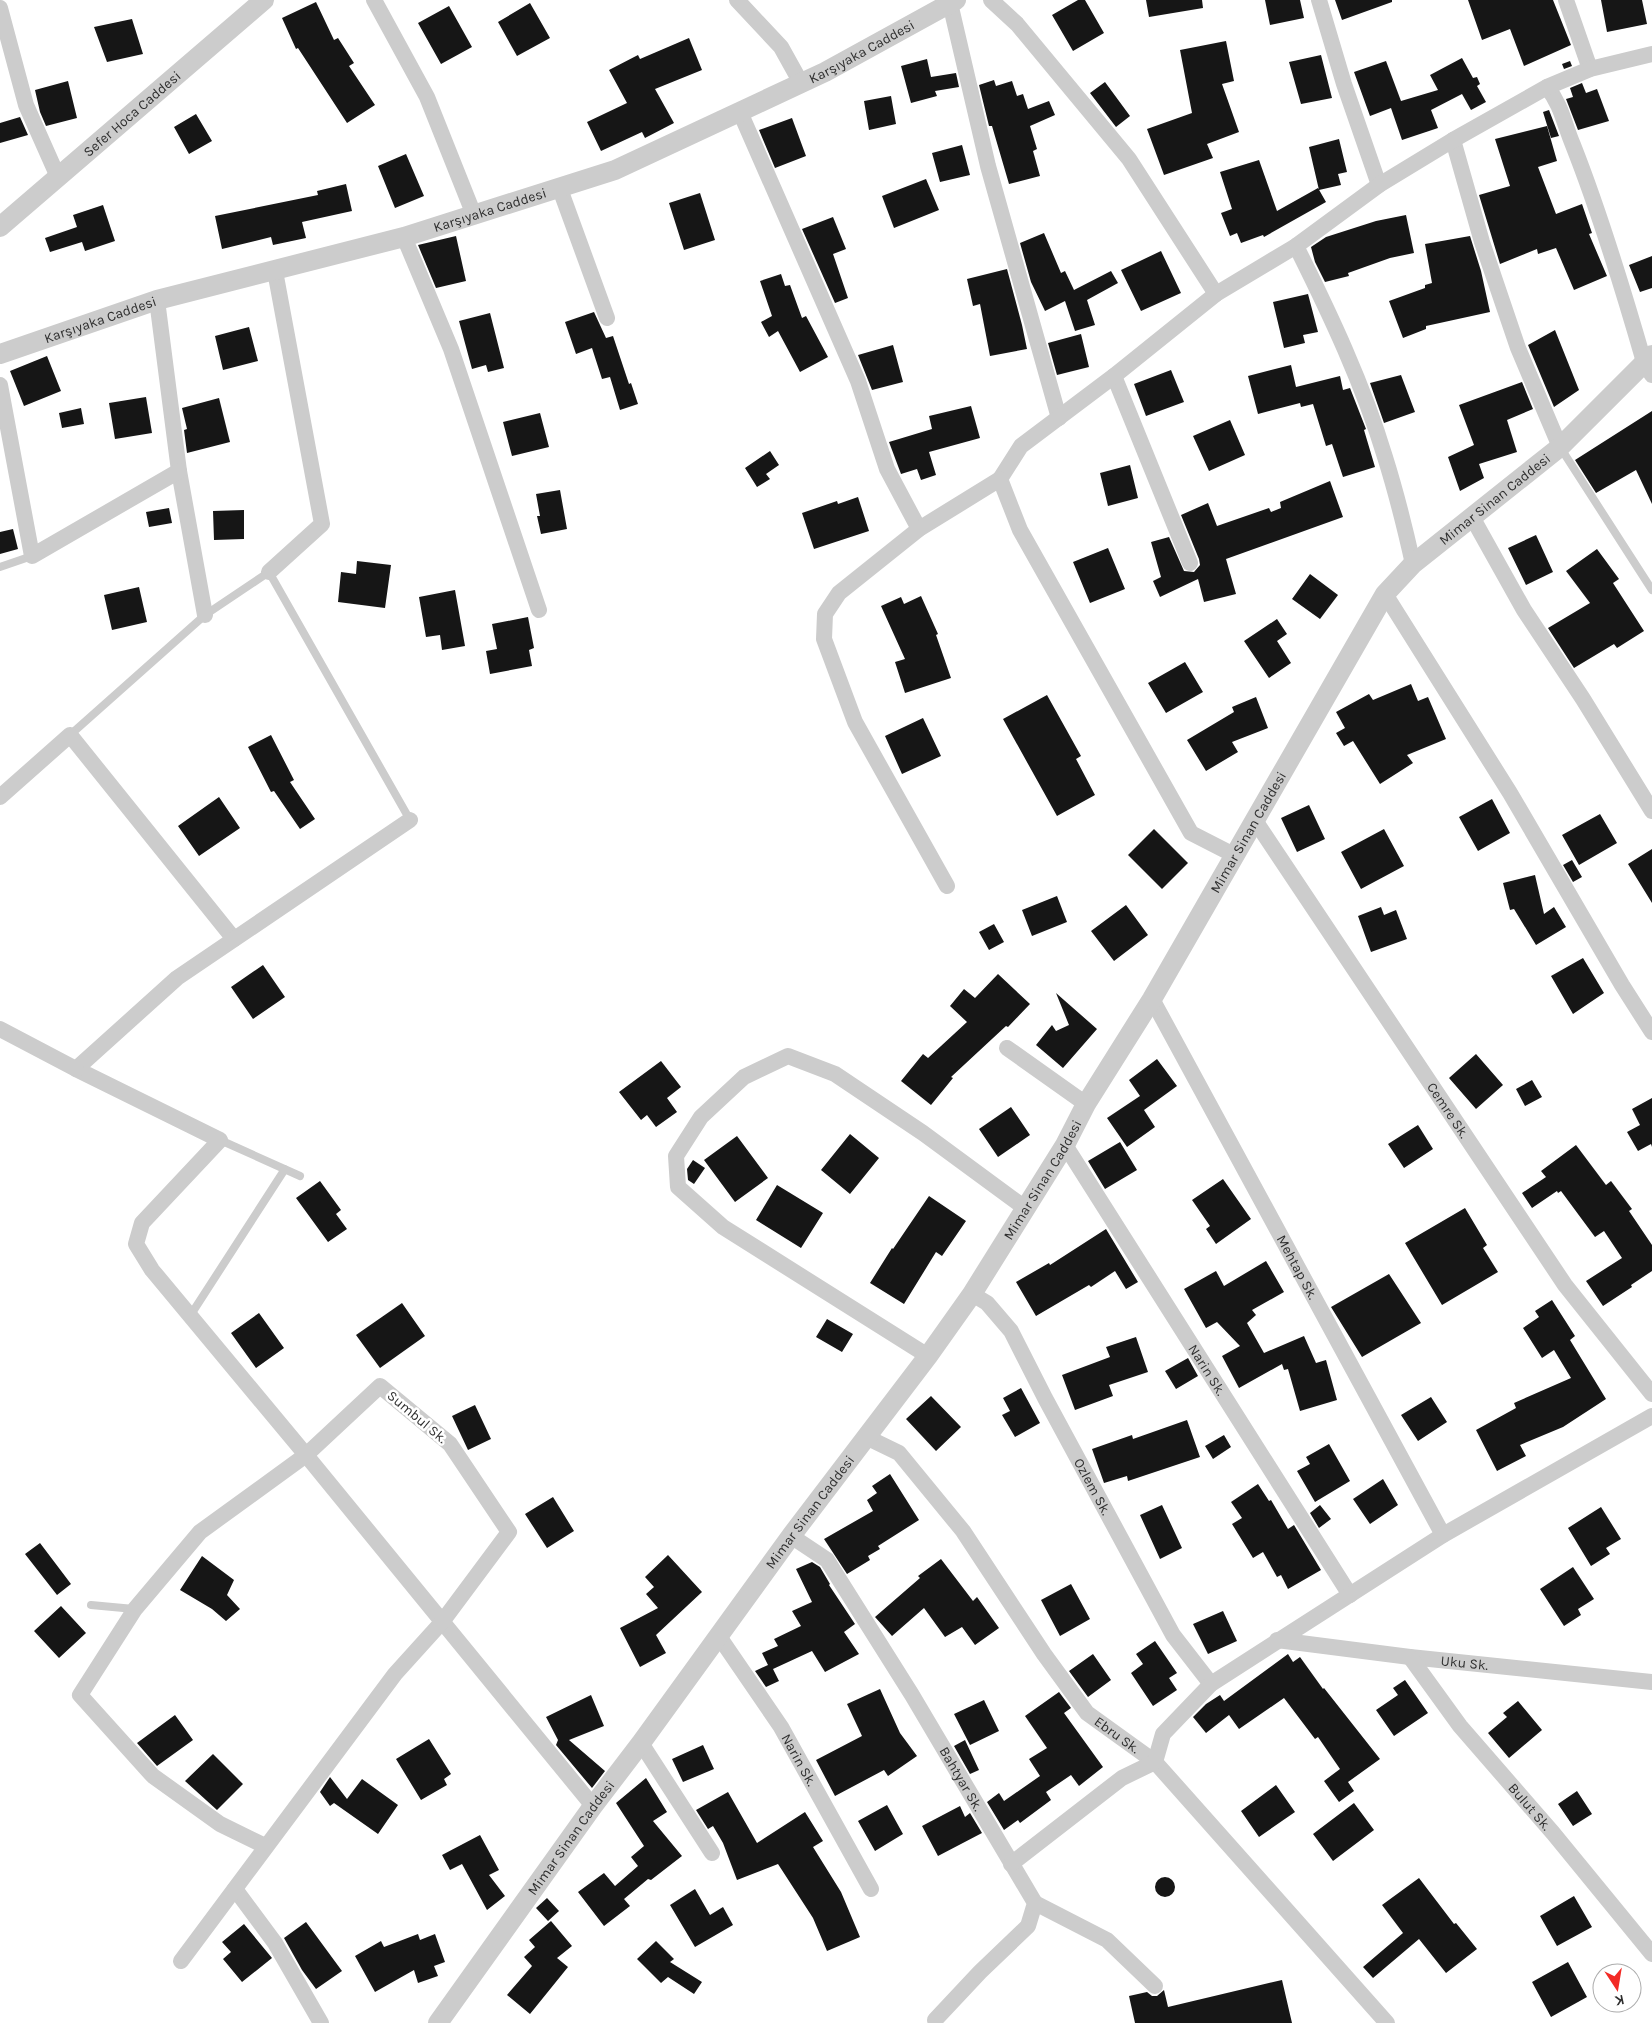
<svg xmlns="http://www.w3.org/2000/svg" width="1652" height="2023" font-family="Karla,sans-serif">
  <rect width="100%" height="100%" fill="#fff"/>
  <!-- building -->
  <path fill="#161616" d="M1078 0H1085L1104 33 1073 51 1052 15Z
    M1146 0H1202L1203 8 1149 17Z
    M1265 0H1300L1304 18 1270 25Z
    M1335 0H1392V2L1342 20Z
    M1468 0H1553L1571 45 1524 66 1510 29 1482 40Z
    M1601 0H1642L1647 24 1607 32Z
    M316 2 334 40 338 38 354 63 349 66 375 105 347 123 298 48 296 49 282 18Z
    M530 3 550 38 517 56 498 22Z
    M449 6 472 47 441 64 418 23Z
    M132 19 143 54 107 62 94 27Z
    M689 38 702 70 655 89 674 123 645 138 642 132 601 151 587 122 627 103 609 70 638 55 640 59Z
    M1226 41 1234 81 1222 84 1239 132 1207 144 1213 158 1164 175 1147 129 1192 113 1180 50Z
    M1321 55 1332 98 1301 104 1289 62Z
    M1462 58 1473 78 1477 77 1480 84 1477 86 1486 102 1471 110 1462 94 1431 110 1438 128 1402 140 1391 108 1370 116 1354 72 1386 61 1401 101 1438 90 1430 75Z
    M927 59 931 77 956 73 959 87 935 91 937 96 911 103 901 66Z
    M1570 61 1572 66 1564 69 1562 64Z
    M994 80 996 86 1012 81 1017 96 1023 94 1028 109 1049 101 1055 115 1030 126 1037 149 1033 151 1040 176 1009 184 992 126H989L979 85Z
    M68 81 77 118 46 126 40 112 35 90Z
    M1105 82 1130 116 1116 127 1090 93Z
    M1582 83 1586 93 1597 89 1609 121 1578 130 1566 99 1573 97 1570 88Z
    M891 96 896 124 869 130 864 101Z
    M1549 110 1559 136 1551 138 1543 112Z
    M196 114 212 141 189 154 174 127Z
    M20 117 28 135 0 143V123Z
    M792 118 806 156 775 168 759 130Z
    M1547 126 1557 161 1538 167 1556 214 1582 204 1592 233 1589 234 1607 276 1574 290 1556 248 1538 254 1537 249 1500 264 1479 195 1510 186 1495 139Z
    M1339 139 1347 172 1338 174 1341 185 1319 190 1309 147Z
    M962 145 970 175 940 182 932 153Z
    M406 154 424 196 395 208 378 166Z
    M1259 160 1277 211 1318 188 1326 202 1264 237 1263 235 1241 243 1237 233 1230 236 1221 213 1232 209 1220 172Z
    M926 179 939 210 894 228 882 196Z
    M346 184 352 211 302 222 306 238 273 245 271 237 222 249 215 216 318 195 317 191Z
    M700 193 715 240 684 250 669 203Z
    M103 205 115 241 85 251 82 242 50 252 45 238 77 227 73 215Z
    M1406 215 1414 253 1390 258 1348 273 1349 276 1325 282 1315 262 1311 247 1326 237 1376 221Z
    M833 217 846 249 833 254 848 298 835 303 802 229Z
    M1044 233 1061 273 1065 271 1074 290 1111 271 1118 283 1087 300 1095 325 1075 331 1065 301 1045 311 1031 282 1020 243Z
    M456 236 466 281 436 288 418 245Z
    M1470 236 1481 271 1490 312 1426 326V329L1403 338 1389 301 1425 288V285L1432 283 1425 244Z
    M1161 251 1181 293 1141 311 1121 270Z
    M1652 256V288L1640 292 1629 265Z
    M1007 269 1022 325 1027 349 990 356 980 304 973 306 967 279Z
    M781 274 785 286 790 285 802 318 806 316 828 357 800 372 778 331 769 337 761 322 772 316 760 281Z
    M1308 294 1318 332 1303 335 1305 343 1284 348 1273 302Z
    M594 312 606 338 613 336 629 384 631 383 638 404 620 410 610 377 602 379 592 348 576 354 565 322Z
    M490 313 504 368 488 372 486 365 472 369 459 321Z
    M249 327 258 361 223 370 215 336Z
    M1555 330 1579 390 1554 407 1528 345Z
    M1081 334 1089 367 1057 375 1048 343Z
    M893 345 903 382 872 390 858 355Z
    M47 356 61 391 24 406 10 371Z
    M1291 365 1296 387 1340 376 1343 390 1350 388 1366 429 1364 430 1375 467 1343 477 1332 444 1326 446 1313 404 1301 407 1300 403 1258 414 1248 376Z
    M1171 370 1184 402 1146 416 1134 384Z
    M1401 375 1415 412 1384 423 1370 383Z
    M1522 382 1533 409 1507 420 1517 452 1479 464 1484 478 1460 491 1448 457 1474 445 1459 405Z
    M146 397 152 433 115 439 109 403Z
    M219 398 230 442 187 453 184 430 187 429 182 408Z
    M971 406 980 438 929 452 936 475 921 480 917 469 901 474 889 442 932 429 929 416Z
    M81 408 84 424 62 428 59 413Z
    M1652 411V504L1636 470 1596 493 1575 460Z
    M540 413 549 447 512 456 503 422Z
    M1230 420 1245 455 1209 471 1193 436Z
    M770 451 779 465 766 474 770 479 757 487 745 468Z
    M1130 465 1138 498 1108 506 1100 473Z
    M1330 481 1343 517 1226 559 1236 594 1204 602 1198 579 1160 597 1153 581 1161 577 1151 542 1169 537 1184 571 1194 572 1200 565 1199 559 1181 515 1208 503 1217 526 1269 508 1271 512 1281 508 1280 502Z
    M560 490 567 529 541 534 537 516H540L536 494Z
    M858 497 869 531 814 549 802 513 837 501 838 504Z
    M169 508 172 523 149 527 146 512Z
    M244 510V539L214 540 213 511Z
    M13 529 18 549 0 554V532Z
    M1536 535 1553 572 1526 585 1508 548Z
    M1108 548 1125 589 1090 603 1073 562Z
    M1597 549 1619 579 1613 583 1644 631 1617 648 1614 644 1574 668 1548 628 1590 603 1566 571Z
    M357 561 391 565 385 608 338 602 341 572 356 574Z
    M1310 574 1338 595 1320 619 1292 599Z
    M139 587 147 622 112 630 104 595Z
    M455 590 465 646 442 650 440 635 426 637 419 597Z
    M921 596 938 634 936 635 951 678 905 693 895 662 905 659 881 606 901 597 904 604Z
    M528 617 534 648 529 650 532 666 490 674 486 651 497 649 492 624Z
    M1277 619 1287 634 1277 641 1291 663 1269 678 1244 641Z
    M1185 662 1203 692 1166 713 1148 683Z
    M1411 684 1418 701 1428 697 1446 739 1407 755 1413 763 1380 784 1353 741 1344 746 1336 733 1345 728 1336 712 1369 694 1373 700Z
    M1047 695 1081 756 1076 759 1095 795 1057 816 1003 719Z
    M1256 697 1268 728 1232 742 1238 752 1206 771 1187 740 1234 712 1232 707Z
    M923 718 941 756 902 774 885 736Z
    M271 735 294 780 290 782 315 819 300 829 274 791 271 792 248 747Z
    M219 797 240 828 199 856 178 826Z
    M1492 799 1510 833 1478 851 1459 817Z
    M1309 805 1325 839 1297 852 1281 818Z
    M1600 814 1617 843 1579 865 1562 835Z
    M1154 829 1188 863 1162 889 1128 855Z
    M1384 829 1404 866 1361 889 1341 852Z
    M1652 849V903L1628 864Z
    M1572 860 1582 877 1573 882 1563 865Z
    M1535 875 1544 914 1554 907 1566 927 1536 945 1514 909 1510 910 1503 883Z
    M1057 896 1067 922 1032 936 1022 910Z
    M1126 905 1148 935 1114 961 1091 931Z
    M1381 907 1384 915 1396 910 1407 939 1371 952 1358 916Z
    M994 924 1004 942 989 950 979 932Z
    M1583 958 1604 993 1573 1014 1551 976Z
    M263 965 285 997 253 1019 231 987Z
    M998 974 1030 1004 1008 1027 1006 1026 951 1077 953 1078 931 1105 901 1081 923 1054 928 1058 967 1022 950 1006 964 989 975 998Z
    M1056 993 1097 1029 1063 1068 1036 1045 1052 1025 1056 1031 1069 1025Z
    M1476 1054 1503 1085 1476 1109 1449 1078Z
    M1157 1059 1177 1086 1144 1110 1155 1127 1127 1147 1107 1118 1140 1096 1129 1080Z
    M661 1061 681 1087 667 1098 677 1112 656 1127 647 1115 641 1120 619 1092Z
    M1532 1080 1542 1097 1525 1106 1516 1089Z
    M1652 1098V1147L1651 1144 1638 1151 1627 1132 1640 1125 1632 1109Z
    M1011 1107 1030 1135 998 1157 979 1129Z
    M1418 1125 1433 1149 1404 1168 1388 1144Z
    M850 1134 879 1158 850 1194 821 1170Z
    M737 1136 768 1178 735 1202 704 1160Z
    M1120 1142 1137 1170 1105 1189 1088 1161Z
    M1576 1145 1606 1185 1611 1181 1632 1209 1629 1211 1652 1245V1271L1631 1285 1632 1287 1603 1306 1586 1281 1622 1258 1604 1231 1595 1237 1561 1191 1558 1193 1557 1191 1532 1208 1522 1193 1546 1177 1541 1171Z
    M693 1160 705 1168 694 1184 688 1180 687 1169Z
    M1223 1179 1251 1219 1216 1244 1206 1229 1210 1226 1192 1200Z
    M320 1181 341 1210 336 1214 347 1229 328 1242 296 1198Z
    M777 1185 823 1213 801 1248 756 1220Z
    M929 1196 966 1221 942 1256 936 1252 904 1304 870 1283 892 1248 893 1249Z
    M1465 1208 1487 1245 1483 1248 1498 1272 1442 1305 1405 1243Z
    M1106 1229 1138 1282 1126 1289 1115 1271 1091 1287 1089 1285 1036 1316 1016 1282 1049 1263 1050 1265Z
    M1266 1261 1284 1292 1252 1310 1256 1315 1247 1323 1264 1353 1304 1336 1316 1363 1326 1360 1337 1400 1300 1411 1288 1369 1284 1370 1282 1364 1239 1388 1222 1356 1240 1346 1217 1322 1206 1328 1184 1289 1216 1271 1224 1286Z
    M1389 1274 1421 1323 1362 1357 1331 1307Z
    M1552 1300 1575 1336 1570 1340 1606 1399 1563 1427 1520 1445 1526 1456 1497 1471 1476 1430 1516 1408 1514 1403 1571 1378 1554 1350 1542 1358 1523 1328 1539 1317 1535 1311Z
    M402 1303 425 1336 380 1368 356 1335Z
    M259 1313 284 1348 256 1368 231 1333Z
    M827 1319 853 1334 842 1352 816 1337Z
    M1136 1337 1148 1372 1109 1385 1113 1396 1075 1410 1062 1375 1110 1357 1106 1347Z
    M1188 1358 1198 1376 1176 1389 1165 1371Z
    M1021 1388 1040 1423 1015 1437 1002 1415 1010 1411 1003 1398Z
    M931 1396 961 1427 936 1451 906 1419Z
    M1431 1397 1447 1422 1418 1441 1401 1415Z
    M475 1405 491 1439 468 1450 452 1416Z
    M1187 1420 1200 1457 1128 1481 1127 1476 1104 1483 1092 1449 1132 1435 1133 1439Z
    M1224 1435 1231 1447 1213 1459 1205 1446Z
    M1329 1444 1350 1481 1315 1502 1297 1471 1310 1464 1306 1457Z
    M890 1474 919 1520 878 1546 880 1549 868 1556 870 1560 847 1574 824 1539 873 1511 867 1500 877 1493 872 1486Z
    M1383 1479 1398 1505 1370 1524 1353 1499Z
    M1258 1484 1269 1501 1271 1500 1288 1529 1294 1525 1321 1570 1288 1589 1281 1575 1277 1577 1263 1552 1253 1558 1232 1524 1242 1518 1231 1502Z
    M553 1497 574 1531 547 1548 525 1514Z
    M1162 1505 1182 1548 1160 1559 1140 1515Z
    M1320 1505 1331 1519 1319 1528 1310 1513Z
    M1601 1507 1621 1539 1606 1548 1610 1554 1591 1566 1568 1528Z
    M40 1543 71 1584 57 1595 25 1554Z
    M668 1555 702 1592 656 1635 666 1653 640 1667 620 1628 658 1608 646 1594 654 1587 645 1577Z
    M202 1556 234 1580 227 1595 240 1609 226 1621 212 1609 180 1590Z
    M941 1559 973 1601 977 1597 999 1628 975 1645 962 1627 945 1637 924 1608 892 1636 875 1617 920 1578 918 1576Z
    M812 1562 820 1567 830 1584 829 1585 855 1624 844 1632 859 1654 825 1672 812 1651 773 1669 779 1681 766 1687 755 1671 768 1665 762 1653 778 1646 774 1639 801 1626 792 1611 812 1602 796 1569Z
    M1573 1567 1594 1599 1578 1609 1581 1615 1564 1626 1540 1589Z
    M1071 1584 1090 1619 1060 1636 1041 1600Z
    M61 1606 86 1633 59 1658 34 1631Z
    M1223 1611 1237 1641 1208 1654 1193 1624Z
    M1155 1641 1177 1673 1169 1678 1177 1690 1153 1706 1131 1673 1143 1664 1136 1654Z
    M1093 1654 1111 1680 1088 1697 1069 1671Z
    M1288 1654 1293 1662 1300 1657 1323 1689 1324 1688 1380 1759 1348 1782 1354 1791 1339 1802 1324 1781 1340 1769 1318 1737 1315 1739 1284 1698 1239 1729 1229 1715 1206 1733 1193 1717 1206 1704 1220 1695 1224 1701Z
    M1405 1680 1428 1713 1394 1736 1376 1710 1398 1695 1393 1688Z
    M880 1689 900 1733 917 1756 888 1776 884 1770 835 1796 816 1760 862 1736 847 1704Z
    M1059 1692 1071 1708 1064 1713 1103 1767 1079 1786 1071 1775 1046 1792 1051 1800 1020 1823 1018 1820 1004 1830 987 1802 999 1793 1004 1801 1040 1776 1029 1759 1047 1748 1025 1716Z
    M591 1695 604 1726 569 1740 605 1771 592 1788 556 1745 558 1740 546 1717Z
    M984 1700 999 1731 970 1745 954 1714Z
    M1518 1701 1542 1730 1509 1758 1488 1733 1507 1717 1503 1713Z
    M175 1715 193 1740 157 1766 137 1743Z
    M429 1739 451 1774 444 1779 447 1785 421 1800 396 1759Z
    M965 1740 979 1770 970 1774 954 1746Z
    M703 1745 714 1769 683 1782 672 1759Z
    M213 1754 243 1784 217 1810 185 1781Z
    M330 1777 347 1799 362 1779 398 1805 378 1834 334 1803 330 1806 320 1792Z
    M646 1778 667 1812 653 1821 682 1856 651 1880 648 1879 624 1899 630 1906 604 1926 578 1892 604 1873 615 1886 638 1866 631 1857 644 1846 616 1803Z
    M1276 1785 1295 1812 1259 1837 1241 1811Z
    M1577 1791 1592 1814 1573 1826 1558 1804Z
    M728 1792 757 1843 805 1812 823 1841 813 1847 841 1892 860 1937 827 1951 813 1918 778 1864 737 1880 723 1843 713 1826 708 1829 696 1810Z
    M1354 1803 1374 1830 1333 1861 1313 1834Z
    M887 1805 903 1834 875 1851 858 1821Z
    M960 1806 965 1817 970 1813 982 1833 938 1856 922 1826Z
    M480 1835 499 1870 489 1875 505 1896 487 1910 462 1864 450 1870 442 1855Z
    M1155 1887a10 10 0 1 1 20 0a10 10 0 1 1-20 0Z
    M1419 1878 1454 1924 1456 1923 1477 1949 1446 1973 1419 1939 1373 1978 1363 1967 1403 1933 1382 1905Z
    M695 1889 710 1915 723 1907 733 1925 695 1947 670 1905Z
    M1574 1896 1592 1927 1557 1946 1540 1916Z
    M547 1898 559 1911 548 1921 536 1908Z
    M551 1921 572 1946 557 1958 568 1967 530 2014 507 1995 532 1966 524 1957 535 1947 529 1940Z
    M306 1922 342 1971 316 1989 302 1970 284 1938Z
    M244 1924 272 1958 242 1982 223 1959 231 1952 222 1942Z
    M418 1934 420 1940 435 1934 445 1962 434 1966 438 1976 418 1983 414 1970 375 1992 355 1956 381 1941 384 1947Z
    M656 1941 674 1959 670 1962 702 1982 694 1994 668 1977 661 1983 637 1959Z
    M1568 1962 1587 1997 1551 2017 1532 1982Z
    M1282 1980 1292 2023H1135L1129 1996 1147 1992 1152 1996H1157L1164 1990 1168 2007Z"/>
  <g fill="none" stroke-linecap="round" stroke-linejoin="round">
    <!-- service -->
    <path stroke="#ccc" stroke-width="8" d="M1560 447 1652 590
      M0 567 32 556
      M70 735 205 615 269 572 410 820
      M220 1140 300 1176
      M190 1316 285 1169
      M91 1605 134 1609"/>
    <!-- minor -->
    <g stroke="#ccc" stroke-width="16">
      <path d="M374 0 427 97 474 215"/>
      <path d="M737 0 781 47 801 83"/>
      <path d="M991 0 1017 24 1129 159 1216 294"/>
      <path d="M1319 0 1344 84 1379 185"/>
      <path d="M1566 0 1590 69"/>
      <path d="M950 3 988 166 1059 418"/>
      <path d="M0 8 26 105 58 177"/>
      <path d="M1547 87C1562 106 1564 124 1573 145 1601 216 1623 289 1644 362L1652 375"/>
      <path d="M740 112 858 381 887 469 919 529"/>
      <path d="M1453 140 1482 242 1518 348 1560 447"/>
      <path d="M560 189 607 318"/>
      <path d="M404 237 451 349 539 610"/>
      <path d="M1296 246C1330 314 1363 384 1385 457 1396 492 1405 528 1413 564"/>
      <path d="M157 300 179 471 205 615"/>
      <path d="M1114 376 1190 563"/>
      <path d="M0 385 32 556 179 471"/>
      <path d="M1472 517 1524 610 1583 699 1652 811"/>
      <path d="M269 572 322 524 275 271"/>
      <path d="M1385 594 1510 793 1622 985 1652 1032"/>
      <path d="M0 797 70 735 234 939"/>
      <path id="s1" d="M1254 819 1565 1285 1652 1394"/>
      <path d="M410 820 177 978 76 1069 220 1140 142 1223 136 1244 152 1270 306 1455 593 1806"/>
      <path d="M1234 855 1191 833 1020 530 1000 479 1021 446 1114 376 1216 294 1296 246 1379 185 1453 140 1547 87 1590 69 1652 54"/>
      <path d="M947 886 855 722 824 639 825 614 839 593 919 529 1000 479"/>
      <path id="s2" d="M1152 999 1443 1535"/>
      <path d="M0 1029 76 1069"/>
      <path d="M1007 1048 1086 1104"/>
      <path id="s3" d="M1065 1145 1350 1595"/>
      <path id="s4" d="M972 1294 987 1303 1011 1331 1045 1398 1173 1635 1211 1684"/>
      <path d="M928 1356 723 1227 678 1187 676 1156 701 1117 744 1077 788 1056 835 1074 923 1133 1025 1208"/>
      <path id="s5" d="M866 1437 899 1453 963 1531 1044 1654 1087 1713 1155 1762 1387 2023"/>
      <path id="s6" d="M791 1536 827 1560 912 1695 1035 1903 1028 1926 980 1972 935 2020"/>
      <path id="s7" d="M718 1635 781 1727 871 1889"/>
      <path id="s8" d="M1277 1640 1410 1657 1652 1682"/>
      <path id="s9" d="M1410 1657 1460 1726 1553 1833 1652 1954"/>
      <path d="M641 1743 712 1853"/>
      <path d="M1011 1864 1122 1778 1155 1762 1163 1734 1211 1684 1443 1535 1652 1416"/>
      <path d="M235 1889 275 1943 321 2023"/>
      <path d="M1035 1903 1107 1940 1155 1986"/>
      <path d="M181 1961 395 1674 442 1622 509 1532 450 1444 380 1386 306 1455 200 1532 135 1609 80 1695 153 1776 220 1824 265 1846"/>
    </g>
    <!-- tertiary -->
    <g stroke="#ccc" stroke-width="20">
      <path id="s10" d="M0 227 264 0"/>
      <path id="s11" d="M0 354 157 300 404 237 615 170 825 72 956 0"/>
      <path id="s12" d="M438 2023 593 1806 641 1743 791 1536 928 1356 972 1294 1065 1145 1086 1104 1152 999 1385 594 1413 564 1560 447 1652 355"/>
    </g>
  </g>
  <g text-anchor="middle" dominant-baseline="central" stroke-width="5" stroke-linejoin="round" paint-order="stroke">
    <!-- street labels -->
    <g font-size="14" fill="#2f2f2f" stroke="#fff">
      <text stroke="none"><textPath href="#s11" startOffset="916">Karşıyaka Caddesi</textPath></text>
      <text stroke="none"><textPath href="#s10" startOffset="174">Sefer Hoca Caddesi</textPath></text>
      <text stroke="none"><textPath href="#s11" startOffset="511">Karşıyaka Caddesi</textPath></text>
      <text stroke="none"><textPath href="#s11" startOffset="106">Karşıyaka Caddesi</textPath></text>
      <text stroke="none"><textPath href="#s12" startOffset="1862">Mimar Sinan Caddesi</textPath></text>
      <text stroke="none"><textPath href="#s12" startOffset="1442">Mimar Sinan Caddesi</textPath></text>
      <text stroke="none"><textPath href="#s1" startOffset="350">Cemre Sk.</textPath></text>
      <text stroke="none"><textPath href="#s12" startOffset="1038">Mimar Sinan Caddesi</textPath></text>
      <text stroke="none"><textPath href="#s2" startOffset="305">Mehtap Sk.</textPath></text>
      <text stroke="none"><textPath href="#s3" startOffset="266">Narin Sk.</textPath></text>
      <text transform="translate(417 1417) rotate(40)">Sumbul Sk.</text>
      <text stroke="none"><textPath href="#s4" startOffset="230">Ozlem Sk.</textPath></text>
      <text stroke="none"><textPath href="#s12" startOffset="632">Mimar Sinan Caddesi</textPath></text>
      <text stroke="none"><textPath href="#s8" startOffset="189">Uku Sk.</textPath></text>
      <text stroke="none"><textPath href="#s5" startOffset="395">Ebru Sk.</textPath></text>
      <text stroke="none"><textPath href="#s7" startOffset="149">Narin Sk.</textPath></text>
      <text stroke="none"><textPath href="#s6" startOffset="300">Bahtyar Sk.</textPath></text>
      <text stroke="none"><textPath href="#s9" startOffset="192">Bulut Sk.</textPath></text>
      <text stroke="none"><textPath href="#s12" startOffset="228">Mimar Sinan Caddesi</textPath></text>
    </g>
  </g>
  <!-- north arrow -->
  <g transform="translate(1617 1988) rotate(168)"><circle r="24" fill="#ffffff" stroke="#acacac"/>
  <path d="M0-4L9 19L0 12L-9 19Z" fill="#f22a25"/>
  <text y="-8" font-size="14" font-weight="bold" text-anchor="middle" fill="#2f2f2f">K</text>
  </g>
</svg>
